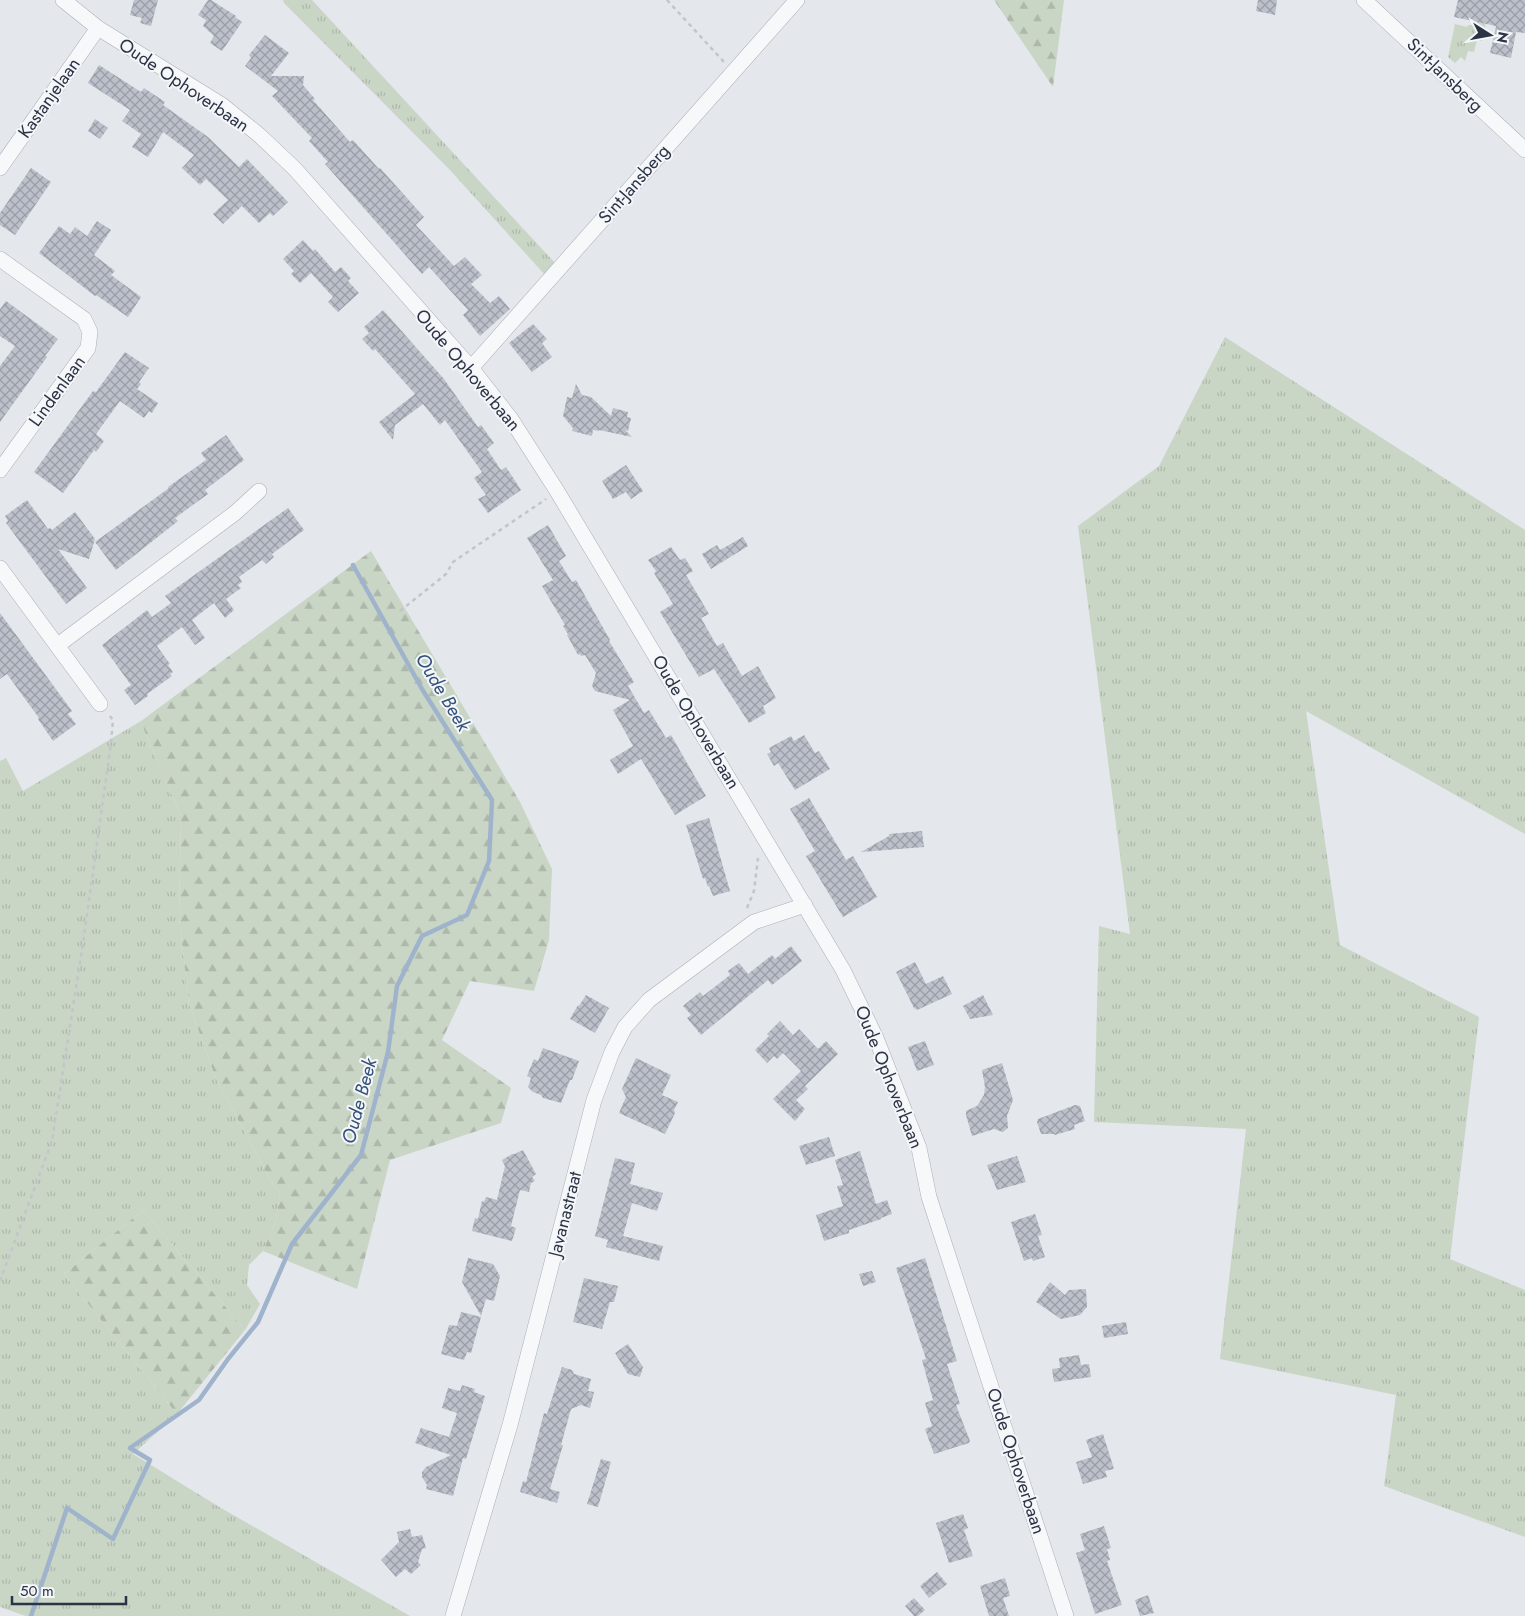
<svg xmlns="http://www.w3.org/2000/svg" width="1525" height="1616" font-family="Jost,sans-serif">
  <defs>
    <pattern id="grass-tufts" width="24" height="20" patternUnits="userSpaceOnUse" patternTransform="scale(1.25)"><rect width="24" height="20" fill="#c9d6c5"/><path d="M3 7l-1-3M5 7V3M7 7l1-3M15 17l-1-3M17 17v-4M19 17l1-3" fill="none" stroke="#adb8ab"/></pattern>
    <pattern id="forest-firs" width="22" height="20" patternUnits="userSpaceOnUse" patternTransform="scale(1.25)"><rect width="22" height="20" fill="#c9d6c5"/><path d="M5 1l3.5 6h-7zM16 11l3.5 6h-7z" fill="#adb8ab"/></pattern>
    <pattern id="building-cross-hatch" width="8" height="8" patternUnits="userSpaceOnUse" patternTransform="scale(1.25)"><rect width="8" height="8" fill="#bbc0ca"/><path d="M0 0l8 8M0 8l8-8" fill="none" stroke="#989da6"/></pattern>
  </defs>
  <rect width="100%" height="100%" fill="#e4e7ec"/>
  <!-- grass -->
  <path fill="url(#grass-tufts)" d="M283 0H312L555 263 545 275 449 169 284 3Z
    M1474 21 1486 23 1482 41 1477 40 1474 52 1468 51 1465 61 1461 57 1455 63 1448 57 1455 24 1467 27 1468 25H1473Z
    M1225 337 1525 530V834L1306 711 1340 945 1479 1017 1450 1259 1525 1290V1537L1384 1486 1396 1395 1220 1359 1246 1129 1094 1122 1099 926 1130 934 1078 526 1159 466Z
    M141 721 146 735 181 816 179 917 189 1004 216 1079 271 1181 280 1193 276 1220 263 1251 249 1265 247 1285 260 1304 245 1330 143 1210 64 1274 177 1414 133 1454 221 1508 410 1616H26L0 1607V761L6 758 23 791Z"/>
  <!-- forest -->
  <path fill="url(#forest-firs)" d="M994 0H1064L1053 87Z
    M371 551 520 802 552 869 549 940 534 991 470 981 442 1040 511 1088 501 1123 390 1160 357 1289 263 1251 276 1220 280 1193 271 1181 216 1079 189 1004 179 917 181 816 146 735 141 721Z
    M143 1210 245 1330 177 1414 64 1274Z"/>
  <g fill="none" stroke-linecap="round" stroke-linejoin="round">
    <!-- stream -->
    <path stroke="#9fb4cc" stroke-width="4.5" d="M31 1616 67 1508 113 1539 150 1460 130 1448 199 1400 228 1359 258 1322 292 1244 361 1155 388 1052 397 986 422 936 467 915 489 861 492 800 422 689 353 565"/>
  </g>
  <!-- building -->
  <path fill="url(#building-cross-hatch)" d="M134 0H158L151 26 140 23 142 18 130 15Z
    M208 0H211L236 16 235 17 242 22 222 51 210 43 214 36 203 26 206 20 198 15Z
    M1258 0H1277L1275 15 1256 11Z
    M1458 0H1525V33L1516 32 1511 58 1490 53 1496 26 1454 17Z
    M265 35 289 53 271 76H304L303 85 315 99 313 100 350 142 353 140 379 169 380 168 424 217 416 225 454 266 465 257 482 275 471 284 490 303 499 296 510 309 480 336 463 315 468 310 429 267 422 274 325 164 328 162 309 141 312 138 272 96 278 91 245 66 251 58 249 55Z
    M99 65 141 92 144 88 165 102 163 105 208 137 239 167 247 159 288 202 273 216 270 213 259 223 242 206 223 224 213 214 228 200 206 179 200 185 182 168 194 155 163 132 148 157 132 147 141 134 122 121 130 110 88 83Z
    M95 119 108 128 100 139 88 131Z
    M31 168 51 182 15 235 0 225V213Z
    M97 221 111 230 94 255 115 271 111 275 141 297 128 317 96 295 95 296 39 253 59 226 70 234 75 227 87 236Z
    M303 240 313 251 315 249 335 272 341 267 351 278 348 281 359 293 338 312 328 302 333 297 311 273 300 283 291 274 294 271 283 259Z
    M6 301 58 339 45 356 47 357 0 422V366L15 346 0 336V309Z
    M383 310 444 379 478 427 481 425 494 443 487 449 501 470 506 467 521 490 488 513 478 499 486 495 474 478 482 472 445 420 440 425 423 404 395 425 393 440 379 422 415 394 375 349 373 351 362 339 369 333 364 327Z
    M533 324 547 339 542 343 552 357 532 372 509 343Z
    M125 352 149 368 139 382 141 384 137 389 158 403 152 413 149 411 144 418 120 401 96 434 104 441 96 452 94 450 63 493 34 472 93 391 96 392Z
    M576 384 582 395 591 397 611 416 613 408 628 412 627 417 631 418 628 431 625 430 632 437 599 430V431L593 430 592 436 572 431 573 428 563 416 567 397 572 398Z
    M226 435 244 460 205 490 208 494 175 518 178 521 116 570 95 542 169 488 168 487 206 460 201 453Z
    M626 465 643 491 631 499 626 492 613 499 602 481Z
    M27 500 48 529 50 528 52 530 75 512 95 539 89 559 58 549 87 588 66 604 6 523 8 521 5 516Z
    M288 508 304 530 272 554 274 557 266 564 262 560 239 577 242 582 238 585 241 588 226 599 234 610 225 618 214 603 192 620 205 638 195 645 182 627 157 646 170 664 168 665 173 672 170 674 172 676 147 694 148 696 135 705 124 690 131 685 102 645 147 610 152 617 171 603 165 596Z
    M548 525 566 556 559 561 572 582 576 580 610 640 609 641 634 682 628 686 644 713 649 710 666 738 671 735 706 796 675 815 641 759 618 774 610 760 633 746 613 710 630 700 595 691 592 686 596 673 585 655 581 656 580 654 578 655 567 635 568 634 563 626 565 625 542 586 553 580 527 538Z
    M743 537 748 546 711 569 702 554 717 545 720 550Z
    M671 547 680 560 685 558 693 571 686 575 709 614 701 618 717 646 723 643 742 676 758 666 776 698 763 706 766 713 749 723 714 669 699 677 660 612 673 604 654 573 656 571 648 560Z
    M0 613 72 711 68 714 76 724 53 741 38 719 39 718 7 674 0 679Z
    M804 735 815 753 819 751 830 769 795 790 778 763 774 766 767 754 771 752 769 748 791 736 794 741Z
    M809 798 846 860 853 856 877 897 843 917 806 856 815 851 790 809Z
    M709 818 730 891 713 896 709 886 708 887 705 878 703 879 686 825Z
    M922 831 924 847 861 852 889 836V834Z
    M791 946 802 961 772 985 768 980 701 1035 687 1018 691 1015 683 1006 700 992 703 996 730 975 728 971 739 963 748 974 772 955 775 959Z
    M915 962 926 984 943 976 952 994 917 1010 914 1008 896 972Z
    M586 995 609 1008 595 1033 570 1019 578 1005 579 1006Z
    M983 995 993 1015 970 1019 963 1006Z
    M780 1021 793 1035 799 1029 818 1049 826 1041 838 1054 805 1086 808 1089 796 1100 805 1109 795 1121 773 1099 801 1071 783 1053 777 1059 774 1056 767 1063 755 1050 769 1036 767 1034Z
    M925 1041 934 1065 917 1071 908 1047Z
    M543 1048 579 1061 572 1080H570L561 1103 543 1098 541 1095 533 1092 528 1087 531 1078 527 1076 534 1059 538 1061Z
    M636 1058 671 1075 662 1095 678 1102 674 1110 675 1113 665 1134 619 1113 626 1097 622 1089Z
    M1002 1063 1013 1100 1007 1116 1008 1128 1003 1132 994 1129 972 1136 966 1115V1111L977 1106 984 1095 985 1087 982 1070Z
    M1075 1105 1080 1106 1085 1121 1074 1125 1075 1129 1055 1135 1054 1134H1041L1037 1122 1038 1119Z
    M829 1137 835 1156 806 1165 799 1146Z
    M523 1150 536 1174 532 1177 535 1181 531 1183 529 1192 520 1190 511 1226 516 1228 512 1241 472 1231 475 1218 478 1219 482 1201 484 1202 486 1197 497 1200 505 1166 502 1160 512 1154H515Z
    M860 1151 876 1204 887 1200 892 1214 881 1218V1219L849 1230V1233L824 1241 816 1215 843 1206 837 1186 843 1185 835 1160Z
    M1017 1156 1026 1182 997 1190 987 1165Z
    M615 1158 635 1163 630 1184 663 1193 657 1211 632 1203 623 1236 663 1246 659 1261 606 1247 608 1240 595 1236Z
    M1035 1214 1042 1235 1038 1236 1045 1257 1033 1261 1032 1258 1024 1261 1011 1222Z
    M468 1258 493 1264 500 1276 494 1301 486 1299 481 1316 462 1282Z
    M925 1258 957 1361 947 1364 960 1404 956 1405 970 1441 969 1443 934 1454 925 1429 932 1426 925 1403 933 1400 922 1360 926 1359 896 1268Z
    M872 1271 876 1282 863 1286 859 1274Z
    M584 1278 618 1286 614 1302H610L602 1329 573 1322Z
    M1050 1282 1065 1295 1069 1290 1086 1289 1087 1307 1080 1315 1061 1319 1036 1302Z
    M461 1312 481 1317 471 1353 467 1352 464 1360 441 1354 449 1325 457 1326Z
    M1126 1322 1128 1334 1104 1338 1102 1326Z
    M628 1344 643 1367 640 1377 628 1374 615 1353Z
    M1079 1355 1081 1365 1089 1364 1091 1377 1054 1382 1052 1369 1060 1368 1059 1358Z
    M562 1367 572 1370 574 1374 591 1379 588 1391 594 1392 590 1408 581 1405 571 1409 561 1445H563L550 1489 560 1492 557 1503 520 1492 523 1481 526 1482 544 1413 547 1414Z
    M462 1385 475 1389 474 1392 485 1396 466 1459 463 1458 453 1496 426 1489 427 1485 422 1477V1472L426 1467 451 1455 415 1443 421 1428 449 1437 457 1413 442 1408 448 1388 460 1391Z
    M1103 1434 1114 1469 1105 1471 1107 1477 1083 1484 1076 1462 1092 1457 1086 1440Z
    M601 1459 611 1462 598 1507 587 1504Z
    M963 1514 968 1528 964 1530 973 1556 949 1563 936 1523Z
    M1104 1526 1111 1548 1107 1549 1110 1560 1107 1561 1122 1605 1095 1614 1076 1553 1085 1550 1080 1534Z
    M410 1529 412 1537 422 1535 426 1548 422 1549 418 1562 421 1565 411 1574 405 1569 396 1577 381 1560 399 1542 397 1532Z
    M937 1572 947 1584 929 1598 920 1586Z
    M1005 1578 1010 1596 1003 1598 1009 1616H989L980 1586Z
    M1148 1595 1154 1613 1140 1616 1135 1600Z
    M914 1598 925 1610 918 1616H914L905 1606Z"/>
  <g fill="none" stroke-linecap="round" stroke-linejoin="round">
    <!-- minor casing -->
    <g stroke="#a9aeb7" stroke-width="16">
      <path id="minor" d="M63 0 98 28 222 105 259 135 295 169 471 368 511 419 557 491 843 970 876 1038 919 1148 929 1197 1066 1616
        M1364 0 1525 150
        M0 168 98 28
        M0 259 84 319 90 332 88 348 0 470
        M471 368 797 0
        M0 568 100 704
        M58 645 235 513 259 491
        M453 1616 510 1425 594 1100 612 1052 625 1027 649 1000 754 922 805 905"/>
    </g>
    <!-- path -->
    <path stroke="#c2c5cb" stroke-width="2.5" stroke-dasharray="4 4" stroke-linecap="butt" d="M667 0 724 62
      M400 611 446 574 453 562 546 499
      M747 908 754 891 758 858
      M0 1281 52 1141 83 943 111 743 113 720 109 715"/>
    <!-- minor -->
    <use href="#minor" stroke="#f7f8fa" stroke-width="15"/>
  </g>
  <g text-anchor="middle" dominant-baseline="central" stroke-width="4" stroke-linejoin="round" paint-order="stroke">
    <!-- street labels -->
    <g font-size="18" fill="#2b3445" stroke="#f4f6f9">
      <text transform="translate(1445 75) rotate(44)">Sint-Jansberg</text>
      <text transform="translate(184 85) rotate(34)">Oude Ophoverbaan</text>
      <text transform="translate(49 98) rotate(-55)">Kastanjelaan</text>
      <text transform="translate(634 184) rotate(-49)">Sint-Jansberg</text>
      <text transform="translate(468 370) rotate(50)">Oude Ophoverbaan</text>
      <text transform="translate(57 391) rotate(-54)">Lindenlaan</text>
      <text transform="translate(696 722) rotate(59)">Oude Ophoverbaan</text>
      <text transform="translate(889 1077) rotate(68)">Oude Ophoverbaan</text>
      <text transform="translate(565 1214) rotate(-76)">Javanastraat</text>
      <text transform="translate(1016 1461) rotate(72)">Oude Ophoverbaan</text>
    </g>
    <!-- water labels -->
    <g font-size="19" font-style="italic" fill="#34527a" stroke="#f4f6f9">
      <text transform="translate(443 692) rotate(59)">Oude Beek</text>
      <text transform="translate(359 1101) rotate(-75)">Oude Beek</text>
    </g>
  </g>
  <!-- north arrow -->
  <g transform="translate(1490 35) rotate(101)" stroke="#f4f6f9" stroke-width="4" paint-order="stroke">
  <path d="M0-4L9 19L0 12L-9 19Z" fill="#2b3445"/>
  <text y="-8" font-size="14" font-weight="bold" text-anchor="middle" fill="#2b3445">N</text>
  </g>
  <!-- scale -->
  <path d="M12 1596v8h114v-8" fill="none" stroke="#2b3445" stroke-width="2.5"/>
  <text x="20" y="1596" font-size="15" fill="#2b3445" stroke="#f4f6f9" stroke-width="4" paint-order="stroke">50 m</text>
</svg>
